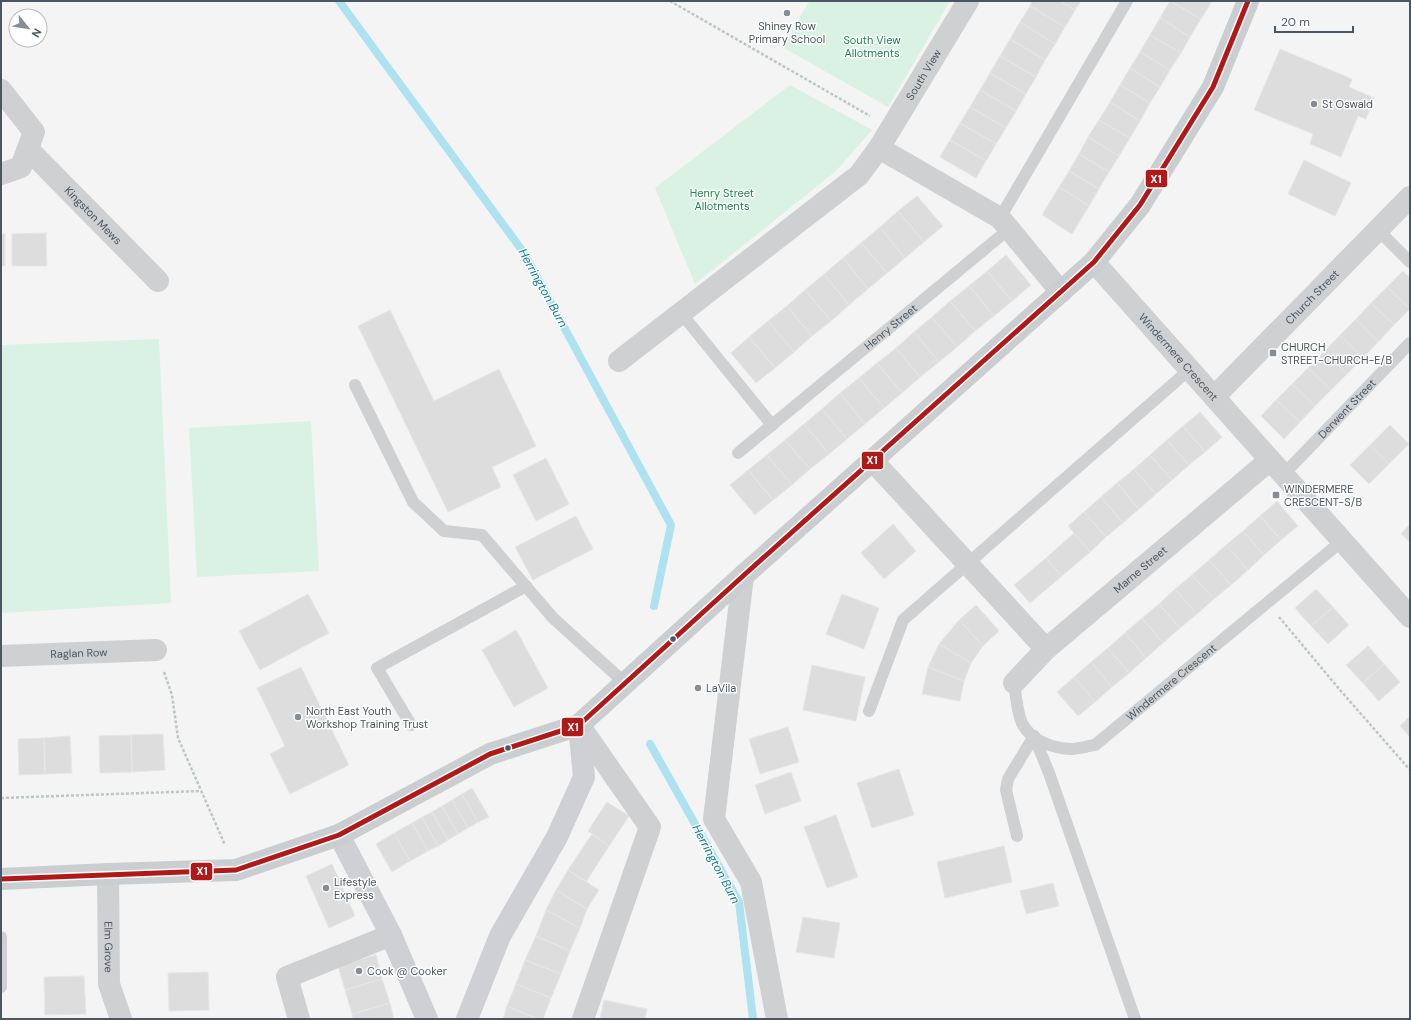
<svg xmlns="http://www.w3.org/2000/svg" width="1411" height="1020" font-family="'DM Sans',sans-serif">
  <rect width="100%" height="100%" fill="#f4f4f4"/>
  <!-- garden -->
  <path fill="#d9f2e3" d="M810 1H950L888 107 784 48 795 25Z
    M790 85 872 130 835 172 695 284 655 188Z
    M159 339 171 603 1 613V345Z
    M311 421 319 571 197 577 189 428Z"/>
  <g fill="none" stroke-linecap="round" stroke-linejoin="round">
    <!-- stream -->
    <path stroke="#aee2f0" stroke-width="8" d="M339 1 524 253 671 525 654 606
      M650 744 739 902 753 1019"/>
  </g>
  <!-- building -->
  <path fill="#ddddde" stroke="#e5e6e7" d="M1032 1H1060L1075 10 1065 27 1030 6Z
    M1060 1H1081L1075 10Z
    M1170 1 1201 19 1190 37 1160 18Z
    M1170 1H1207L1211 3 1201 19Z
    M1030 6 1065 27 1055 44 1020 22Z
    M1160 18 1190 37 1181 53 1150 35Z
    M1020 22 1055 44 1045 60 1010 39Z
    M1150 35 1181 53 1170 70 1140 52Z
    M1010 39 1045 60 1036 77 1000 56Z
    M1280 49 1352 79 1349 87 1374 98 1366 119 1358 116 1341 157 1310 144 1313 134 1254 110Z
    M1140 52 1170 70 1160 87 1130 68Z
    M1000 56 1036 77 1026 94 990 73Z
    M1130 68 1160 87 1150 103 1120 85Z
    M990 73 1026 94 1016 111 980 90Z
    M1120 85 1150 103 1140 121 1110 102Z
    M980 90 1016 111 1006 128 970 107Z
    M1110 102 1140 121 1130 138 1099 120Z
    M970 107 1006 128 996 144 960 123Z
    M1099 120 1130 138 1119 156 1088 137Z
    M960 123 996 144 986 161 950 140Z
    M1088 137 1119 156 1109 172 1079 154Z
    M950 140 986 161 976 178 940 157Z
    M1079 154 1109 172 1099 189 1069 171Z
    M1304 160 1351 183 1335 216 1288 194Z
    M1069 171 1099 189 1089 206 1059 187Z
    M1059 187 1089 206 1072 234 1042 215Z
    M917 196 943 226 924 242 898 211Z
    M898 211 924 242 905 258 880 227Z
    M880 227 905 258 887 273 861 243Z
    M46 233 47 266H12V234Z
    M1 234H5V266H1Z
    M861 243 887 273 868 289 843 258Z
    M1006 255 1031 285 1012 301 987 271Z
    M843 258 868 289 849 305 824 274Z
    M987 271 1012 301 994 316 969 286Z
    M1403 271 1410 278V309L1387 287Z
    M824 274 849 305 831 321 805 290Z
    M969 286 994 316 975 331 950 301Z
    M1387 287 1410 309 1394 325 1371 303Z
    M805 290 831 321 812 336 787 306Z
    M950 301 975 331 957 347 932 317Z
    M1371 303 1394 325 1378 342 1356 319Z
    M787 306 812 336 794 352 768 321Z
    M390 310 434 401 499 369 536 446 492 467 501 487 448 512 358 326Z
    M932 317 957 347 939 362 914 332Z
    M1356 319 1378 342 1363 358 1340 335Z
    M768 321 794 352 775 368 749 337Z
    M914 332 939 362 920 377 896 348Z
    M1340 335 1363 358 1347 374 1324 352Z
    M749 337 775 368 756 383 731 353Z
    M896 348 920 377 902 393 877 363Z
    M1324 352 1347 374 1331 390 1308 368Z
    M877 363 902 393 884 408 859 378Z
    M1308 368 1331 390 1315 406 1292 384Z
    M859 378 884 408 865 424 840 393Z
    M1292 384 1315 406 1300 422 1276 400Z
    M840 393 865 424 847 439 822 409Z
    M1276 400 1300 422 1284 439 1261 416Z
    M822 409 847 439 829 454 804 424Z
    M1200 412 1222 437 1205 452 1183 426Z
    M804 424 829 454 810 469 785 440Z
    M1390 425 1409 444 1389 464 1370 445Z
    M1183 426 1205 452 1189 465 1167 440Z
    M785 440 810 469 792 485 767 455Z
    M1167 440 1189 465 1172 480 1150 455Z
    M1370 445 1389 464 1369 484 1350 465Z
    M767 455 792 485 773 500 748 470Z
    M1150 455 1172 480 1156 494 1134 469Z
    M546 458 569 504 536 521 513 475Z
    M1134 469 1156 494 1139 509 1117 483Z
    M748 470 773 500 755 515 730 485Z
    M1117 483 1139 509 1123 523 1101 497Z
    M1101 497 1123 523 1106 537 1084 512Z
    M1277 501 1298 526 1281 540 1260 516Z
    M1084 512 1106 537 1090 552 1068 526Z
    M576 516 593 549 533 580 515 547Z
    M1260 516 1281 540 1264 555 1243 531Z
    M893 524 916 551 884 579 861 553Z
    M1410 524V542L1401 534Z
    M1243 531 1264 555 1248 570 1226 545Z
    M1074 533 1090 552 1062 576 1046 558Z
    M1226 545 1248 570 1231 585 1209 560Z
    M1046 558 1062 576 1030 603 1014 585Z
    M1209 560 1231 585 1214 599 1192 575Z
    M1192 575 1214 599 1197 614 1175 589Z
    M1175 589 1197 614 1180 628 1159 604Z
    M1316 589 1333 607 1311 626 1295 608Z
    M308 594 329 633 260 670 239 631Z
    M842 594 879 608 864 649 826 634Z
    M1159 604 1180 628 1163 643 1142 618Z
    M976 605 999 631 983 646 959 620Z
    M1333 607 1349 625 1328 644 1311 626Z
    M1142 618 1163 643 1146 658 1125 633Z
    M959 620 983 646 971 663 939 644Z
    M516 630 548 688 514 707 482 650Z
    M1125 633 1146 658 1129 673 1108 648Z
    M939 644 971 663 964 681 928 667Z
    M1368 646 1384 664 1363 683 1346 665Z
    M1108 648 1129 673 1112 687 1091 662Z
    M1091 662 1112 687 1095 702 1074 677Z
    M1384 664 1400 682 1379 701 1363 683Z
    M812 665 865 677 856 721 803 710Z
    M301 667 349 765 290 794 270 754 285 746 257 688Z
    M928 667 964 681 960 701 922 694Z
    M1074 677 1095 702 1078 716 1057 692Z
    M1410 716V737L1400 726Z
    M788 727 799 762 760 774 749 739Z
    M163 734 165 770 132 772 131 735Z
    M131 735 132 772 100 773 99 736Z
    M70 736 72 773 45 774 44 738Z
    M44 738 45 774 19 775 18 739Z
    M899 769 914 815 872 828 857 783Z
    M791 772 801 801 765 814 755 785Z
    M472 788 489 817 478 822 462 794Z
    M462 794 478 822 468 828 452 800Z
    M452 800 468 828 458 834 442 806Z
    M607 802 629 816 609 846 588 831Z
    M442 806 458 834 448 840 432 812Z
    M432 812 448 840 438 846 422 817Z
    M836 815 858 877 827 888 804 827Z
    M422 817 438 846 428 851 412 823Z
    M412 823 428 851 410 861 394 833Z
    M394 833 410 861 392 872 376 844Z
    M592 834 609 846 586 882 568 870Z
    M1004 846 1012 882 945 898 937 862Z
    M332 864 355 916 329 928 306 876Z
    M568 870 599 890 587 909 556 890Z
    M1053 883 1059 906 1026 914 1020 891Z
    M556 890 587 909 580 928 546 910Z
    M546 910 580 928 570 951 536 936Z
    M803 917 840 923 834 958 796 952Z
    M536 936 570 951 561 974 525 960Z
    M376 955 382 979 345 990 338 966Z
    M525 960 561 974 551 998 516 984Z
    M208 972 209 1010 169 1011 168 973Z
    M84 976 86 1014 45 1015 44 977Z
    M382 979 390 1003 352 1014 345 990Z
    M516 984 551 998 543 1019H538L507 1006Z
    M604 1000 647 1009 645 1019H600Z
    M390 1003 394 1019H353L352 1014Z
    M507 1006 538 1019H503Z"/>
  <g fill="none" stroke-linecap="round" stroke-linejoin="round">
    <!-- path -->
    <path stroke="#bcc7c4" stroke-width="2.5" stroke-dasharray="3 2" stroke-linecap="butt" d="M670 1 870 116
      M1279 617 1340 690 1410 770
      M164 672 172 695 178 738 225 845
      M1 798 201 791"/>
    <!-- service -->
    <g stroke="#ced0d2" stroke-width="12">
      <path d="M1000 218 1127 1"/>
      <path d="M1378 230 1410 262"/>
      <path d="M681 313 772 425"/>
      <path d="M355 385 413 502 444 531 482 535 553 618 625 683"/>
      <path id="s1" d="M738 453 1009 229"/>
      <path id="s2" d="M1283 475 1410 343"/>
      <path id="s3" d="M1014 683C1016 694 1017 715 1023 725 1032 741 1053 748 1070 749 1078 749 1087 746 1095 745L1342 541"/>
      <path d="M869 711 903 620 1189 370"/>
      <path d="M411 725 377 668 526 586"/>
      <path d="M1034 736 1049 773 1135 1019"/>
      <path d="M1017 836 1006 790 1008 779 1034 736"/>
      <path d="M1 937V987"/>
    </g>
    <!-- minor -->
    <g stroke="#ced0d2" stroke-width="22">
      <path d="M1 90 34 132 21 167 1 174"/>
      <path d="M879 148 1000 218 1061 292"/>
      <path id="s4" d="M28 149 158 281"/>
      <path id="s5" d="M1094 262 1410 617"/>
      <path id="s6" d="M619 361 859 175 879 148 968 1"/>
      <path id="s7" d="M1214 397 1410 197"/>
      <path d="M872 460 1046 649"/>
      <path d="M743 576 714 819 751 882 777 1019"/>
      <path id="s8" d="M1 656 156 650"/>
      <path id="s9" d="M1014 683 1046 649 1270 460"/>
      <path d="M579 725 650 827 583 1019"/>
      <path id="s10" d="M108 874 109 984 121 1019"/>
      <path d="M299 1019 287 977 391 935"/>
    </g>
    <!-- secondary -->
    <path stroke="#ced0d4" stroke-width="22" d="M339 835 391 935 427 1019
      M467 1019 500 936 557 837 584 777 579 725"/>
    <!-- primary -->
    <path stroke="#caced1" stroke-width="22" d="M1 879 108 874 236 870 339 835 490 754 579 725 743 576 1094 262 1140 205 1213 87 1248 1"/>
    <!-- bus-1 casing -->
    <g stroke="#fff" stroke-width="8">
      <path id="bus-1" d="M1 879 236 870 339 835 490 754 579 725 743 576 1094 262 1140 205 1213 87 1248 1"/>
    </g>
    <!-- bus-1 -->
    <use href="#bus-1" stroke="#b11919" stroke-width="5"/>
  </g>
  <!-- markers -->
  <g fill="#868d94" stroke="#fff" stroke-width="1.5">
    <circle cx="787" cy="13" r="4"/>
    <circle cx="1314" cy="104" r="4"/>
    <rect x="1269" y="349" width="8" height="8" rx="2"/>
    <rect x="1272" y="491" width="8" height="8" rx="2"/>
    <circle cx="698" cy="688" r="4"/>
    <circle cx="298" cy="717" r="4"/>
    <circle cx="326" cy="888" r="4"/>
    <circle cx="359" cy="971" r="4"/>
  </g>
  <g fill="#4a5661" stroke="#fff" stroke-width="1.5">
    <circle cx="673" cy="639" r="3.5"/>
    <circle cx="508" cy="748" r="3.5"/>
  </g>
  <g text-anchor="middle" dominant-baseline="central" stroke-width="3" stroke-linejoin="round" paint-order="stroke">
    <!-- poi labels -->
    <g font-size="11" fill="#4a5661" stroke="#fff" text-anchor="start">
      <text x="787" y="26" text-anchor="middle">Shiney Row<tspan x="787" dy="13">Primary School</tspan></text>
      <text x="1322" y="104">St Oswald</text>
      <text x="1281" y="347">CHURCH<tspan x="1281" dy="13">STREET-CHURCH-E/B</tspan></text>
      <text x="1284" y="489">WINDERMERE<tspan x="1284" dy="13">CRESCENT-S/B</tspan></text>
      <text x="706" y="688">LaVila</text>
      <text x="306" y="711">North East Youth<tspan x="306" dy="13">Workshop Training Trust</tspan></text>
      <text x="334" y="882">Lifestyle<tspan x="334" dy="13">Express</tspan></text>
      <text x="367" y="971">Cook @ Cooker</text>
    </g>
    <!-- park labels -->
    <g font-size="11" fill="#17864f" stroke="#fff">
      <text x="872" y="40">South View<tspan x="872" dy="13">Allotments</tspan></text>
      <text x="722" y="193">Henry Street<tspan x="722" dy="13">Allotments</tspan></text>
    </g>
    <!-- street labels -->
    <g font-size="11" fill="#4a5661" stroke="#fff">
      <text stroke="none"><textPath href="#s6" startOffset="423">South View</textPath></text>
      <text stroke="none"><textPath href="#s4" startOffset="93">Kingston Mews</textPath></text>
      <text stroke="none"><textPath href="#s7" startOffset="140">Church Street</textPath></text>
      <text stroke="none"><textPath href="#s1" startOffset="198">Henry Street</textPath></text>
      <text stroke="none"><textPath href="#s5" startOffset="127">Windermere Crescent</textPath></text>
      <text stroke="none"><textPath href="#s2" startOffset="92">Derwent Street</textPath></text>
      <text stroke="none"><textPath href="#s9" startOffset="170">Marne Street</textPath></text>
      <text stroke="none"><textPath href="#s8" startOffset="78">Raglan Row</textPath></text>
      <text stroke="none"><textPath href="#s3" startOffset="222">Windermere Crescent</textPath></text>
      <text stroke="none"><textPath href="#s10" startOffset="73">Elm Grove</textPath></text>
    </g>
    <!-- water labels -->
    <g font-size="12" font-style="italic" fill="#0c7c9b" stroke="#fff">
      <text transform="translate(543 288) rotate(61)">Herrington Burn</text>
      <text transform="translate(716 864) rotate(62)">Herrington Burn</text>
    </g>
  </g>
  <g stroke="#fff" stroke-width="1.5">
    <rect x="1145" y="169" width="23" height="19" rx="4" fill="#b11919"/>
    <rect x="861" y="451" width="23" height="19" rx="4" fill="#b11919"/>
    <rect x="561" y="717" width="23" height="20" rx="4" fill="#b11919"/>
    <rect x="190" y="862" width="23" height="19" rx="4" fill="#b11919"/>
  </g>
  <g font-size="11" text-anchor="middle" font-weight="bold" fill="#fff">
    <text x="1156" y="183">X1</text>
    <text x="872" y="464">X1</text>
    <text x="573" y="731">X1</text>
    <text x="202" y="875">X1</text>
  </g>
  <!-- border -->
  <rect width="1411" height="1020" fill="none" stroke="#4a5661" stroke-width="4"/>
  <!-- north arrow -->
  <g transform="translate(28 28) rotate(120)"><circle r="19" fill="#ffffff" stroke="#b7bbc0"/>
  <path d="M0-3L7 15L0 10L-7 15Z" fill="#868d94"/>
  <text y="-6" font-size="11" font-weight="bold" text-anchor="middle" fill="#4a5661">N</text>
  </g>
  <!-- scale -->
  <path d="M1275 26v6h78v-6" fill="none" stroke="#4a5661" stroke-width="2"/>
  <text x="1281" y="26" font-size="12" fill="#4a5661" stroke="#ffffff" stroke-width="3" paint-order="stroke">20 m</text>
</svg>
